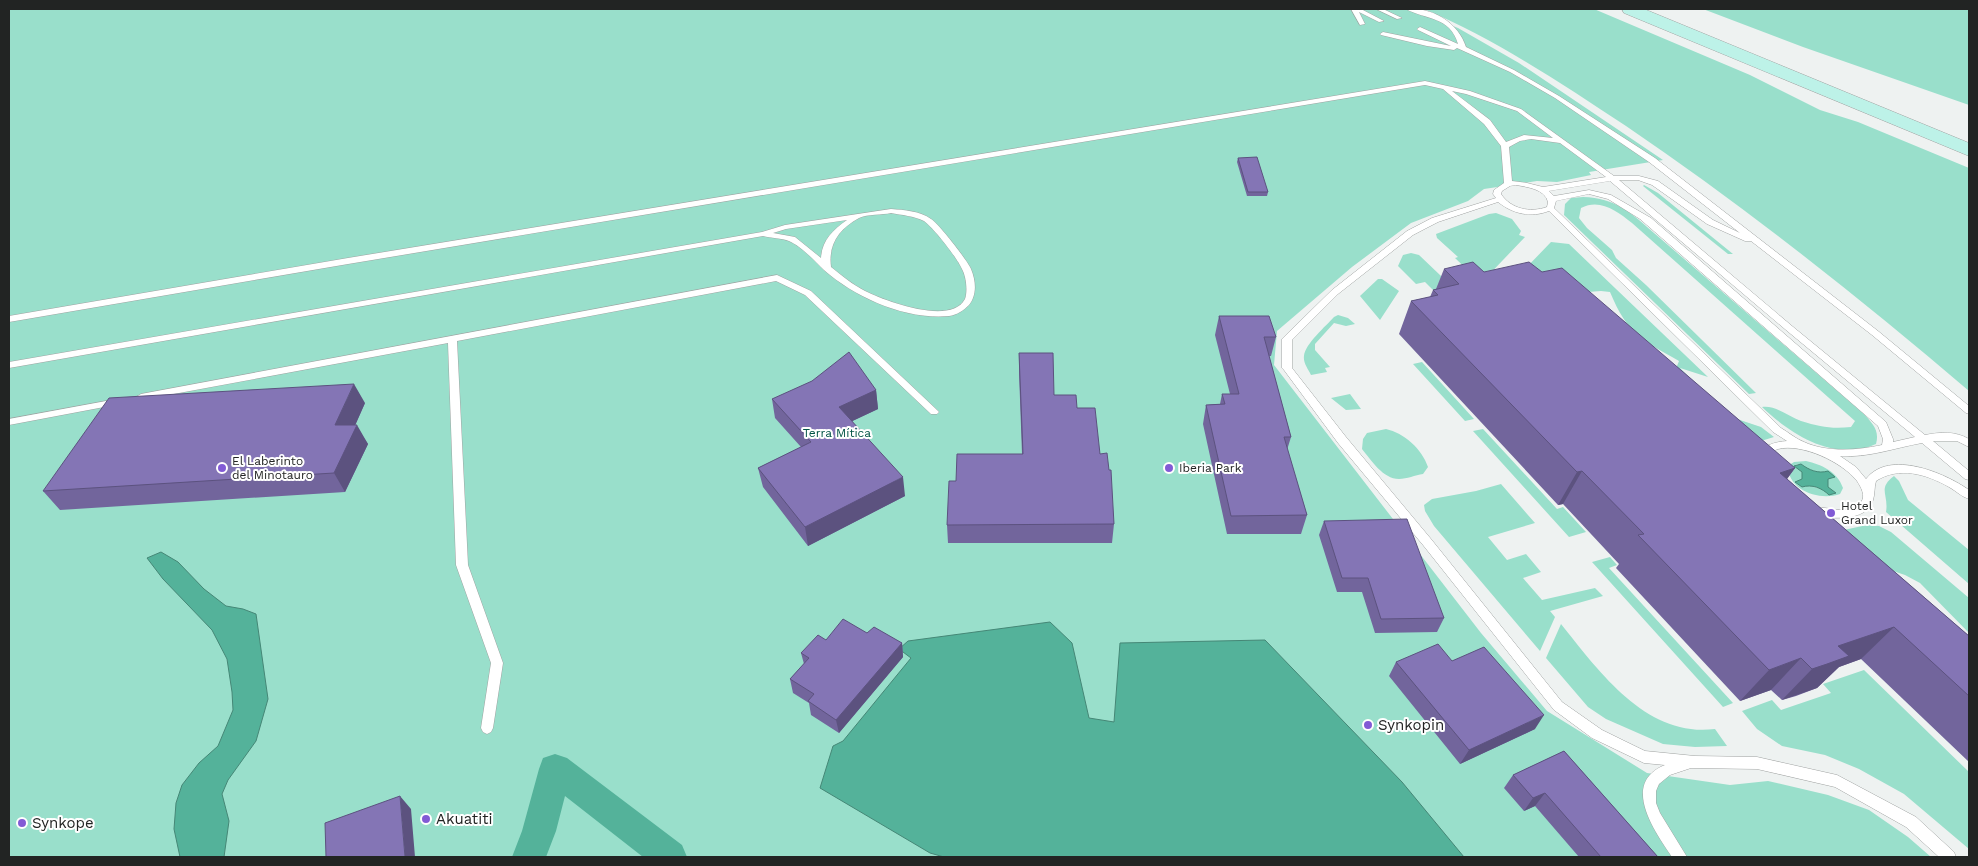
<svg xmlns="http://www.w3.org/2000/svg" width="1978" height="866" font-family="'Work Sans',sans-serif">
  <rect width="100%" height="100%" fill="#eef2f1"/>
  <!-- green -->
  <path fill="#99dfcb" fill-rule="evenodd" d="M9 9H1412L1458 28 1519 63 1663 160 1589 172 1591 175 1557 182 1537 181 1484 189 1468 201 1411 223 1352 267 1277 331 1274 365 1481 633 1547 711 1647 773 1730 785 1768 781 1828 795 1869 810 1908 837 1931 857H9Z
    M1424 9H1594L1750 75 1820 110 1858 122 1969 168V391C1859 297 1745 207 1626 126 1561 83 1495 39 1424 9Z
    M1703 9H1969V105L1803 47Z
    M1644 185 1658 193 1733 254H1728L1643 186Z
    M1583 197C1616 198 1631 213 1654 233L1863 413C1872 423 1880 430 1876 444 1835 463 1790 434 1762 407 1775 405 1788 416 1801 421 1820 427 1832 429 1851 427L1855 421 1632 223C1617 211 1600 198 1581 208L1579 218 1587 228 1612 250 1616 258 1646 285 1756 393 1749 394 1564 215 1565 204 1571 198Z
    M1496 213 1512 219 1521 231 1519 235 1525 237 1481 283 1455 258 1458 257 1437 238 1436 234 1489 214Z
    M1551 242 1569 244 1708 377 1680 368 1728 416 1761 427 1774 437 1722 453 1499 296ZM1601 291 1610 292C1628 335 1641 339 1679 361L1673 376 1562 294Z
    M1411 253 1419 255 1461 295 1442 299 1425 282 1416 284 1398 266 1403 255Z
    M1378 279H1382L1399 291 1380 320 1360 296Z
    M1338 315 1348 318 1355 324 1346 326 1334 323 1315 344V350L1330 367 1325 368 1327 372 1311 375C1308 369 1303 363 1304 356 1305 344 1326 326 1334 317Z
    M1422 362 1474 419 1465 421 1413 364Z
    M1350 394 1361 409 1346 410 1331 398Z
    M1386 429C1404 433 1422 449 1428 467L1423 474C1415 475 1407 479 1399 479 1383 479 1371 460 1362 449L1363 439 1367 433Z
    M1483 429 1557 509 1563 507 1586 532 1569 537 1473 431Z
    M1806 461C1822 465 1837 471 1843 488L1840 494C1820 501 1788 491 1788 466L1794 462ZM1801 464 1808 470 1835 477 1827 479 1828 487 1835 493 1796 482 1802 479V472L1795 465Z
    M1894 476 1899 481 1908 500 1969 550V584L1886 512C1889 494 1877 489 1894 476Z
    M1501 484 1535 523 1488 537 1507 560 1526 554 1541 572 1523 578 1542 600 1595 588 1603 596 1550 611 1555 617 1540 651 1434 526 1425 511 1424 505 1432 499 1476 491Z
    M1867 525 1879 526 1891 532 1969 598V633L1920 583 1905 575 1881 567 1825 534Z
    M1610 557 1617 565 1609 568 1733 703 1723 707 1592 562Z
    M1561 624C1599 671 1646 738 1715 729L1727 746 1695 747 1663 744 1606 719 1588 707 1546 658Z
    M1864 670 1969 772V849L1904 794 1859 769 1825 755 1782 746 1757 729 1742 711 1772 700 1781 710 1831 693 1823 684Z"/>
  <!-- water -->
  <path fill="#54b29a" stroke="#458776" d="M1801 464C1809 470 1818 474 1828 471L1835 477 1828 479V487L1836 493 1829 495C1822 488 1812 484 1802 487L1795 482 1802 479V472L1794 466Z
    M161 552 178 562 204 589 226 606 243 609 256 614 268 699 256 741 228 780 222 794 229 821 224 857H180L174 829 176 803 182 785 199 763 218 746 233 710 232 692 227 659 212 630 163 579 147 558Z
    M1050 622 1072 643 1089 718 1114 722 1120 643 1265 640 1402 782 1464 857H944L930 853 820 788 833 746 843 741 911 658 899 649 908 641Z"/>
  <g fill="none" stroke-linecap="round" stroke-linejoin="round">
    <!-- canal -->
    <path fill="#54b29a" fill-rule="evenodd" d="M555 754 567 758 682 845 687 857H643L565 796 556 831 546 857H512L522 831 539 769 543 758Z"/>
    <!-- lane casing -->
    <g stroke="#a0a3a2" stroke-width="1">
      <path id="lane" d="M1351 9H1361L1384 21 1379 22 1359 12 1365 24 1360 25Z
        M1376 9H1383L1402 18 1397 19Z
        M1406 9C1432 7 1458 22 1466 47L1514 70 1559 96 1655 158 1878 331 1969 406V414L1966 413 1872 335 1751 241H1745L1707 224 1652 185 1638 180H1619L1792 326 1925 435C1941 432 1955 431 1969 439V447L1957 441H1933L1969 471V480L1965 479 1922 443C1894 448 1868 458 1840 456L1856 467 1866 479C1889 449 1945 473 1969 490V499C1962 497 1956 491 1949 487 1926 474 1899 466 1876 481 1874 488 1875 494 1873 500 1867 523 1827 519 1810 514L1809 511 1810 508C1822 504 1850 518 1861 502 1866 496 1861 487 1857 481 1842 462 1802 443 1778 449 1770 451 1767 460 1758 458L1757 455C1764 445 1775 442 1787 441L1773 432 1549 211C1531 218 1513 214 1498 202L1438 222 1413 235 1338 294 1292 340V368L1346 437 1431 539 1562 702 1602 730 1645 751 1695 756 1757 757 1837 775 1916 817 1954 852 1956 857H1939L1906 827 1835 787 1757 769 1691 768 1670 775 1659 784 1656 791V803L1660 813 1687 857H1672C1655 832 1620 783 1665 765L1644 763 1592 738 1554 710 1423 545 1338 443 1284 370 1282 368V339L1332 290 1407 231 1432 218 1496 198 1493 194 1494 190 1504 183 1501 146 1484 124 1443 89 1425 85 348 264 9 322V316L348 258 1425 81 1470 91 1521 109 1614 176H1639L1658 181 1713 220 1740 233 1649 162 1555 98 1510 72 1457 48 1454 50 1427 46 1381 35 1380 34 1383 32 1451 46 1418 30 1417 29 1420 27 1458 44C1450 16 1426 20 1406 9ZM1452 91 1466 94 1517 111 1553 138 1524 135 1506 142 1490 120ZM1531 139 1560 143 1606 177 1543 187 1527 183 1512 181 1509 147 1520 141ZM1610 181 1786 330 1915 437 1893 442V439L1886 422 1651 218 1611 195 1589 190 1554 196 1549 191ZM1516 185C1527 187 1545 189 1548 202L1547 207C1530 213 1511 209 1501 194L1502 191 1510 186ZM1589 194 1608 199 1640 219 1878 426 1883 439 1882 445C1858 450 1828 453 1804 442 1796 439 1788 432 1781 428L1554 208 1556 201Z
        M891 209C904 210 920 211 931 219 939 224 967 260 971 269 976 281 977 295 969 305 964 310 957 315 949 316 906 320 856 298 824 270 815 261 801 246 789 241 782 238 771 238 763 236L9 368V362L762 232 785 225ZM891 213C902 215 914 216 924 221 933 227 958 259 962 269 966 276 968 291 965 299 951 326 885 301 865 291 853 285 841 275 831 267 828 244 839 229 859 218 867 214 882 215 891 213ZM847 220C833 230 822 240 821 258L795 237 773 233 786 229Z
        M777 275 811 291 937 410 939 412 937 414H931L805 295 776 281 457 341 468 565 503 663 493 728 491 732 487 734 483 732 481 728 491 663 456 565 448 343 141 400 136 397 141 394Z
        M117 399 120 400 122 402 120 404 9 425V419Z"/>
    </g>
    <!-- secondary casing -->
    <g stroke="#a0a3a2" stroke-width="1">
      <path id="secondary" d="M1622 9H1644L1969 143V156L1624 13Z"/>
    </g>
    <!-- lane -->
    <use href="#lane" fill="#fff" fill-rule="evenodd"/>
    <!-- secondary -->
    <use href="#secondary" fill="#bdf2e8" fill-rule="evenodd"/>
  </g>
  <!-- wall -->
  <path fill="#72659c" d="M1238 158 1268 192 1267 196H1247L1237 162Z
    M1444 269 1484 272H1542L1795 468 1787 479 1969 636V762L1861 659 1839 667 1817 688 1796 696 1782 700 1771 690 1740 701 1616 568 1619 564 1563 504 1558 505 1399 334 1411 301 1430 297 1433 290 1436 289Z
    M1219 316 1276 337 1271 356H1269L1291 437 1287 450 1307 515 1301 534H1227L1203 424 1206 405 1220 404 1222 394H1230L1215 335Z
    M1019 353 1054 395 1077 408 1100 454 1114 524 1112 543H948L947 525 956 481 1022 454 1019 372Z
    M876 390 878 409 852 421 905 496 808 546 763 487 758 468 801 447 775 418 772 399Z
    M365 403 355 425 368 444 345 492 60 510 43 491Z
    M1324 521 1444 618 1437 632 1375 633 1362 592H1337L1319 535Z
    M867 633 902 643 903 657 839 733 811 715 809 703 793 693 790 679 804 664 801 653 826 640Z
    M1452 661 1535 729 1460 764 1389 676 1396 662Z
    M1564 751 1658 857H1579L1535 806 1524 811 1504 788 1513 775Z"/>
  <!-- shaded-wall -->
  <path fill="#5c527f" d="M354 384 365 403 347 444 335 425Z
    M876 390 878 409 842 426 839 407Z
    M357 425 368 444 345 492 334 473Z
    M1795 468 1770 502 1780 473Z
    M1582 471 1563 504 1558 505 1577 472Z
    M903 477 905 496 808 546 805 527Z
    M1894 627 1861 659 1839 667 1817 688 1782 700 1812 669 1838 646Z
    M902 643 903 657 839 733 836 720Z
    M1801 658 1771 690 1740 701 1769 670Z
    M1544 715 1535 729 1460 764 1469 750Z
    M1545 793 1535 806 1524 811 1533 798Z
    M400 796 411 809 415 857H405Z"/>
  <!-- building -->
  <path fill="#8475b5" stroke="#5c527f" d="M1257 157 1268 192H1248L1238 158Z
    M1473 262 1484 272 1529 262 1542 272 1562 268 1795 468 1780 473 1969 636V696L1894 627 1838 646 1849 656 1827 664 1812 669 1801 658 1769 670 1638 535 1644 534 1582 471 1577 472 1411 301 1438 295 1433 290 1459 284 1444 269Z
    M1219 316H1269L1276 337H1264L1291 437H1284L1307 515 1231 516 1206 405 1225 404 1222 394H1239Z
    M849 352 876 390 839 407 903 477 805 527 758 468 811 442 772 399 812 381Z
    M1019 353H1053L1054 395H1076L1077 408H1095L1100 454 1107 453 1109 470H1111L1114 524 947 525 949 481H956L957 454H1023Z
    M354 384 335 425H357L334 473 43 491 109 398Z
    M1407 519 1444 618 1381 619 1368 578H1342L1324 521Z
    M843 619 867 633 874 627 902 643 836 720 808 701 814 694 790 679 809 658 801 653 818 635 826 640Z
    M1438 644 1452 661 1484 647 1544 715 1469 750 1396 662Z
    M1564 751 1658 857H1601L1545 793 1533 798 1513 775Z
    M400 796 405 857H326L325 823Z"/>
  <!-- markers -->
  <g fill="#825bd5" stroke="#fff" stroke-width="2">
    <circle cx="222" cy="468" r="5"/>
    <circle cx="1169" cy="468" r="5"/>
    <circle cx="1831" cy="513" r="5"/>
    <circle cx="1368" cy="725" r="5"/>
    <circle cx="426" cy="819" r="5"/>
    <circle cx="22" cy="823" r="5"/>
  </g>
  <g text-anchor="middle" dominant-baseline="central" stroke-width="4" stroke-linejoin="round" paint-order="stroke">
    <!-- park labels -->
    <g font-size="12" fill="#005445" stroke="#fff">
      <text x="837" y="433">Terra Mítica</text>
    </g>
    <!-- poi labels -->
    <g font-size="12" fill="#222423" stroke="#fff" text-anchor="start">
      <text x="232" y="461">El Laberinto<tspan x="232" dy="14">del Minotauro</tspan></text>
      <text x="1179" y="468">Iberia Park</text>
      <text x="1841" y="506">Hotel<tspan x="1841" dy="14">Grand Luxor</tspan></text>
    </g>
    <!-- near-poi labels -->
    <g font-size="15" fill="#222423" stroke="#fff" text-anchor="start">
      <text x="1378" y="725">Synkopin</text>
      <text x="436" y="819">Akuatiti</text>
      <text x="32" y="823">Synkope</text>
    </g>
  </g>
  <!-- border -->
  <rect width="1978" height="866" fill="none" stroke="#222423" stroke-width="20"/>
</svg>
